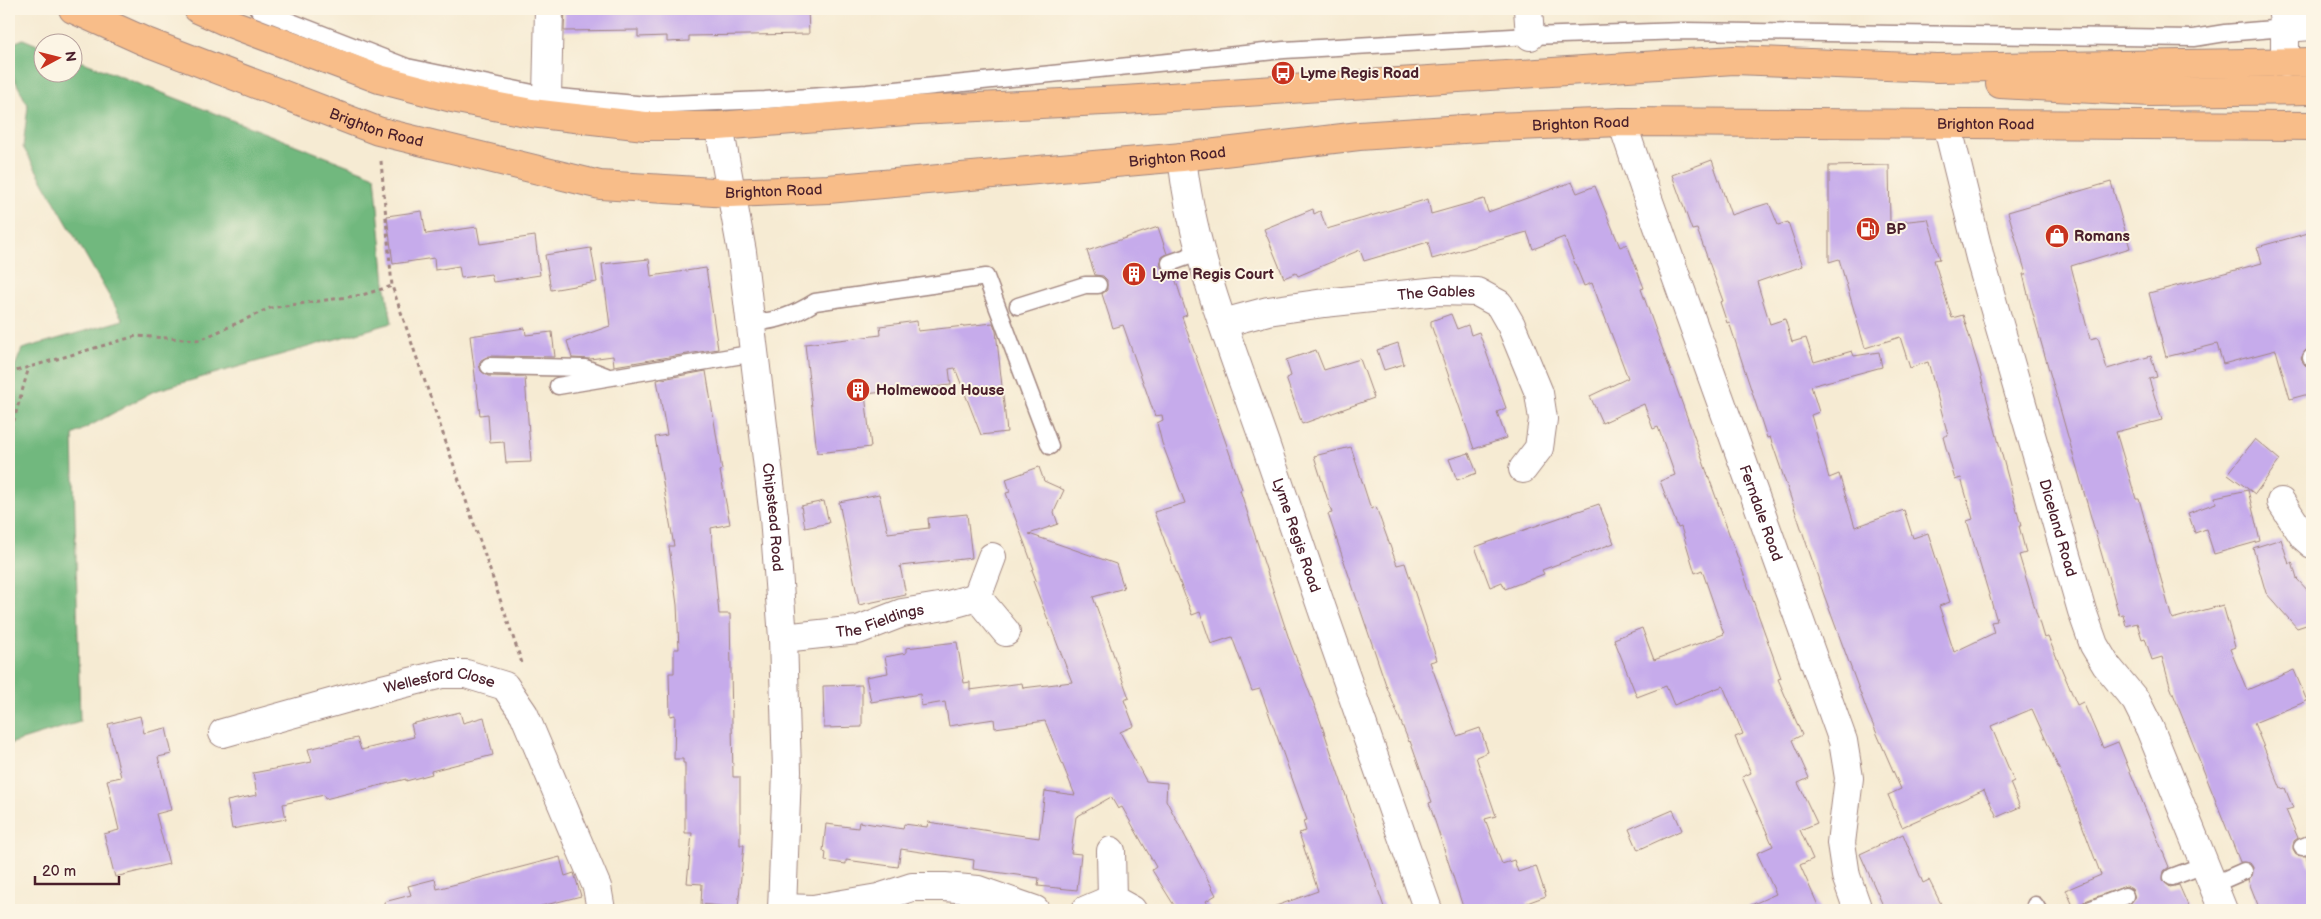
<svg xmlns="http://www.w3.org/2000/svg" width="2321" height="919" font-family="'Balsamiq Sans',sans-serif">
  <rect width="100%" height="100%" fill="#fcf5e5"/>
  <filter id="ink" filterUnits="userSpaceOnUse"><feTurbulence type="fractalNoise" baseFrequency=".02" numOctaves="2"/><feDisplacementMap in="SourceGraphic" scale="10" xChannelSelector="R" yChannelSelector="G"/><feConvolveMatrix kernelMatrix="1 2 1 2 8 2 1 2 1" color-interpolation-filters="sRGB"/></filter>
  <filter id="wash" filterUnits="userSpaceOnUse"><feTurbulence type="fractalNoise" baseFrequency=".0096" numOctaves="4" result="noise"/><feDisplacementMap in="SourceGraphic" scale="20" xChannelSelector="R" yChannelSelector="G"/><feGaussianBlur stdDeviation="1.12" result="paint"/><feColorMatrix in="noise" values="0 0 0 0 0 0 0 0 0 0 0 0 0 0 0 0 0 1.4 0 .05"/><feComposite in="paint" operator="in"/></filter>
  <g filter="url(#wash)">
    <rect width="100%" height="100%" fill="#f6ebd3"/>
    <!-- forest -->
    <path fill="#71b87e" stroke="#5e6c54" d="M23 39 42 47V72H72L73 58 375 176 385 283 392 323 154 391 73 435 80 722 9 744V381L22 349 123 320 23 147 28 106 9 68V45Z"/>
    <g id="blocks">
      <!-- building -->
      <path fill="#c6abeb" d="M565 9H808L809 34 689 36V41L667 42V36L638 37V30L564 31Z
        M1712 160 1731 215 1769 203 1778 225 1788 222 1803 266 1757 282 1770 324 1785 319 1792 342 1806 338 1814 362 1852 351 1854 356 1879 352 1882 367 1811 386 1819 412 1811 415 1829 478 1839 474 1855 527 1904 510 1913 538 1928 533 1950 602 1939 606 1954 652 1994 633 1991 622 1997 621 1967 521 1973 519 1961 478 1955 480 1943 437 1948 435 1928 362 1910 368 1900 337 1865 348 1839 259 1829 262V166L1889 165 1890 223 1928 219 1940 259 1934 260 1952 318 1963 315 1979 369 2021 526H2019L2026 553 2019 555 2044 638 2048 637 2077 705 2083 702 2103 748 2118 742 2169 867 2164 871 2163 881 2170 887 2179 885 2190 910H2116L2129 905 2135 898 2132 889 2126 886 2085 901 2081 904 2079 910H2075L2066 890 2101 875 2072 798 2032 709 1991 726 2014 781 2010 783 2020 807 1997 817 1984 790 1902 827 1888 795 1901 789 1867 711 1824 595 1770 437 1767 438 1729 322 1727 323 1720 302 1723 301 1697 229 1692 230 1672 175Z
        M1572 182 1577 193 1595 186 1620 247 1627 244 1644 288 1641 289 1781 678 1778 679 1802 735 1792 740 1809 778 1798 783 1817 823 1800 830 1813 859 1800 865 1820 910H1740L1776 894 1757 853 1773 846 1742 777 1751 773 1735 737 1743 734 1723 686 1674 705 1666 686 1637 697 1614 639 1642 628 1654 660 1724 634 1702 570 1695 573 1681 527 1678 528 1660 481 1675 475 1658 427 1653 429 1644 404 1602 423 1590 396 1628 378 1592 283 1584 286 1564 237 1533 249 1527 232 1432 259 1428 242 1364 261 1360 250 1298 276 1296 273 1284 278 1264 229 1313 209 1314 214 1320 211 1327 229 1428 199 1431 214 1484 199 1488 212Z
        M2111 182 2130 248 2071 266 2090 339 2098 337 2107 369 2151 356 2157 377 2149 379 2162 420 2116 432 2136 499H2139L2172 619 2223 605 2235 647 2230 649 2247 690 2294 670 2307 701 2254 723 2281 789 2285 788 2293 808 2286 810 2298 838 2294 841 2293 850 2296 855 2306 856 2312 872V910H2260L2248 880 2252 876 2253 867 2250 863 2240 862 2170 686 2162 657 2152 660 2145 638 2142 639 2137 623 2126 626 2123 614 2119 615 2031 307 2023 274H2026L2008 212Z
        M422 211 426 234 477 227 480 244 535 236 540 275 493 282 491 274 461 278 459 266 435 270 434 258 393 264 387 216Z
        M1158 227 1167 254 1162 257 1160 266 1164 271 1173 272 1187 315 1182 317 1242 489 1240 490 1291 645 1319 717 1385 910H1274L1273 907 1318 891 1299 833 1306 831 1303 821 1307 820 1260 689 1252 691 1232 637 1211 644 1200 612 1192 615 1154 512 1185 503 1162 443 1157 423 1163 420 1162 415 1155 416 1123 325 1113 328 1102 294 1107 290V280L1103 276 1095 275 1087 251Z
        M2312 232V348L2306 350 2301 358 2306 366 2312 368V393L2290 399 2276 350 2223 364 2217 344 2166 357 2149 293 2262 263 2257 247Z
        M591 248 597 282 551 290 545 255Z
        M649 259 651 276 706 268 718 349 614 366 613 356 590 359 572 358 567 341 610 326 602 264Z
        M1451 314 1457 329 1468 325 1471 335 1479 332 1506 408 1497 412 1506 438 1474 449 1431 325V321Z
        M917 321 918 331 993 323 996 331 1007 432 981 435 955 368 949 369 951 385 865 394 871 447 817 453 805 344 881 335 880 326Z
        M525 328 526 335 552 332 555 357 489 356 481 360 479 365 481 371 488 376 525 377 531 462 506 463 504 442 490 443 488 414 480 415 470 336Z
        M1398 343 1404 364 1384 370 1377 350Z
        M1316 350 1324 370 1360 359 1374 398 1302 424 1286 378 1291 376 1286 360Z
        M706 371 722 470 720 471 730 524 711 528 719 614H730L733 777H740V845H744L738 908 701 904 702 884 687 883 692 833H685V763H683V759H674L675 715 670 716 669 673H674V649H679L677 605 669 546H674L655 437 667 435 657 380Z
        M2255 439 2280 460 2255 494 2228 474Z
        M1351 447 1371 509 1376 507 1397 565 1405 563 1437 660 1430 662 1457 736 1480 728 1488 752 1476 757 1496 816 1485 819 1502 864 1514 860 1518 872 1536 866 1546 896 1527 903 1530 910H1464L1429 803 1432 802 1410 741 1409 742 1386 685 1328 514 1332 513 1314 456Z
        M1469 453 1477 473 1457 480 1449 459Z
        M1039 467 1044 481 1064 490 1054 512 1058 524 1029 534 1116 564 1124 588 1093 597 1129 698 1124 700 1134 726 1120 732 1146 781 1167 783 1166 800 1216 895 1206 901 1211 910H1177L1152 870 1156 867 1122 807 1118 809 1111 797 1076 817 1071 853 1081 854 1077 890 1038 886 1039 878 973 869 974 860 901 849 898 867 846 860V864L825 861 826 852 823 851 826 824 858 828 859 822 903 829 904 824 927 827 928 822 1039 838 1045 791 1075 795 1045 721 995 728 994 719 949 726 945 702 921 706 920 694 871 702 866 677 888 673 885 657 906 653V648L957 642 964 683 970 682V690L1022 683 1023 688 1072 682 1033 581 1036 580 1032 570 1034 569 1006 493 1010 492 1006 479Z
        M2248 490 2260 541 2214 554 2206 529 2195 533 2188 513 2216 503 2215 497Z
        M879 494 888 533 929 528 928 518 967 514 972 558 900 566 906 595 859 605 839 502Z
        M824 501 829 523 805 528 801 506Z
        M1599 504 1614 543 1542 570 1544 574 1505 589 1502 582 1490 587 1475 547Z
        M2281 539 2289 564 2292 562 2297 579 2312 595V623L2297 628 2266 593 2253 548Z
        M862 685V727L824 728 823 686Z
        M460 712 463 723 484 717 493 755 431 771 432 774 406 781V779L325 799 324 795 283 804 286 819 232 829 227 801 257 795 253 773 312 762 308 749 357 738 361 750 414 737 411 724Z
        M140 716 144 733 166 728 172 754 158 757 171 810 156 814 169 864 115 877 104 834 119 830 107 780 121 777 108 724Z
        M1673 810 1682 830 1638 850 1629 829Z
        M1903 834 1923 883 1929 880 1944 910H1885L1860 854Z
        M560 857 565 876 574 873 581 896 526 910H385L384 902 411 895 408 886 435 879 437 889Z"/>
    </g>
  </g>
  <g filter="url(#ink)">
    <use href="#blocks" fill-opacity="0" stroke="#a0857f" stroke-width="1"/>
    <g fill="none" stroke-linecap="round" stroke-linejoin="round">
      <!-- service casing -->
      <g stroke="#a0857f" stroke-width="19">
        <path id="service" d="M258 9 407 67 547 96 647 105 765 100 867 93 1284 50 1530 36 1684 31 2194 38 2225 33 2285 28
          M1170 263 1201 252
          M1018 306 1085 285H1098
          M751 323C776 321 793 316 815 302L986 277 1050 446
          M2311 358H2312
          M489 366 585 368 606 376
          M558 386 755 353
          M2302 847 2312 843
          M2172 877 2204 865
          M2212 885 2244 871
          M2035 905 2038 910
          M2089 910 2125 896"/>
      </g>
      <!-- minor casing -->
      <g stroke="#a0857f" stroke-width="30">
        <g id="minor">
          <path d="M1528 9 1530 36"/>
          <path d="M2282 9 2285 28V63"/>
          <path d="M2285 28 2312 26"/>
          <path d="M547 96 549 9"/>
          <path id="s1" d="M1622 122 1647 196 1843 741 1849 778 1841 843 1846 876 1858 910"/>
          <path id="s2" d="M1947 124 1981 262 2082 611 2094 645 2106 665 2136 701 2150 729 2223 910"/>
          <path id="s3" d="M719 126 742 252 774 517 783 638 787 771 782 910"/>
          <path id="s4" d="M1182 157C1193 259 1236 358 1269 455 1321 607 1374 759 1428 910"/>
          <path id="s5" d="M1223 323 1268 311 1324 303 1438 291 1477 292 1499 304 1511 325 1539 393 1543 419 1539 448 1523 469"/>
          <path d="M2281 502 2304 537 2312 544"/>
          <path d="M992 557 977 597 1006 632"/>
          <path id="s6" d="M783 638 858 630 902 613 945 606 977 597"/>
          <path id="s7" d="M223 733 370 692 442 674H466L505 686 524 714 597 887 601 910"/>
          <path d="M1111 851 1112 899 1132 910"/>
          <path d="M782 908 813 909 878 898 912 887H945L978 890 1035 910"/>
          <path d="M1086 910 1112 899"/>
        </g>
      </g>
      <!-- trunk casing -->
      <g stroke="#a0857f" stroke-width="30">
        <g id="trunk">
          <path id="s8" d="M73 9 144 41 378 131 600 185 730 193 828 189 1182 157 1359 136 1493 127 1622 122 2312 126"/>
          <path d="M198 9 227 22 379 79 452 98 531 113 645 126H719L918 110 1124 100 1734 60 1937 68 2312 62"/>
          <path d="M2000 84 2150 92 2312 90"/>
        </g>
      </g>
      <!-- path -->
      <path stroke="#a0857f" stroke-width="3" stroke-dasharray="4 4" stroke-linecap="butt" d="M381 161 392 286 522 663
        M9 373 136 336 200 340 270 308 362 295 392 286
        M9 437 29 367"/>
      <!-- service -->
      <use href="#service" stroke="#fff" stroke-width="16"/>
      <!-- minor -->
      <use href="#minor" stroke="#fff" stroke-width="28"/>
      <!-- trunk -->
      <use href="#trunk" stroke="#f8bd89" stroke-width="28"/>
    </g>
  </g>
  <!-- icons -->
  <defs>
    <g id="bus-disc" transform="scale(1.25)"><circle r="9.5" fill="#c8321e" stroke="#fcf5e5"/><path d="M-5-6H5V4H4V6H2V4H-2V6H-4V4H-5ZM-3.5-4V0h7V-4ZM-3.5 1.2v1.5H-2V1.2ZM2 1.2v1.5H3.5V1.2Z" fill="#fff"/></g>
    <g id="fuel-disc" transform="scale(1.25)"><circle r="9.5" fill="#c8321e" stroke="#fcf5e5"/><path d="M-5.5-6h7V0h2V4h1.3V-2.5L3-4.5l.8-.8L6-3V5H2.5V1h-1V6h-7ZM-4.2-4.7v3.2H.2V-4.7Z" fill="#fff"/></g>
    <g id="shop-disc" transform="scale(1.25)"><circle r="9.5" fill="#c8321e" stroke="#fcf5e5"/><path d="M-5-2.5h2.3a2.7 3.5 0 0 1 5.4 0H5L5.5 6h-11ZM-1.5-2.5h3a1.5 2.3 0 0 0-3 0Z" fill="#fff"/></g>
    <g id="building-disc" transform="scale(1.25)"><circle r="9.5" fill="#c8321e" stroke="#fcf5e5"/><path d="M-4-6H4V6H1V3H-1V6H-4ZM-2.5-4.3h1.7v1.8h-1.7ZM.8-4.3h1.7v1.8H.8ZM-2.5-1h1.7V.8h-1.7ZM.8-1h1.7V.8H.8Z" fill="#fff"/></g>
  </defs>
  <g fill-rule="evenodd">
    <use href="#bus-disc" x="1283" y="73"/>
    <use href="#fuel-disc" x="1868" y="229"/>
    <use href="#shop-disc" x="2057" y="236"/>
    <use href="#building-disc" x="1134" y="274"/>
    <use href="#building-disc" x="858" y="390"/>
  </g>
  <g text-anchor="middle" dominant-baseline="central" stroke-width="4" stroke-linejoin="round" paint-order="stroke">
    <!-- poi labels -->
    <g font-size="15" font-weight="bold" fill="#4a1f2b" stroke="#fcf5e5" text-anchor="start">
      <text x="1300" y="73">Lyme Regis Road</text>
      <text x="1886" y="229">BP</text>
      <text x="2074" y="236">Romans</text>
      <text x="1152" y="274">Lyme Regis Court</text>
      <text x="876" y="390">Holmewood House</text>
    </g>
    <!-- street labels -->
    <g font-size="15" fill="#4a1f2b" stroke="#fcf5e5">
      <text stroke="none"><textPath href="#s8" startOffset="1541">Brighton Road</textPath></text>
      <text stroke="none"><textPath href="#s8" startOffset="1946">Brighton Road</textPath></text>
      <text stroke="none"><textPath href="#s8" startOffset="326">Brighton Road</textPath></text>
      <text stroke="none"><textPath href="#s8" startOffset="1136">Brighton Road</textPath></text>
      <text stroke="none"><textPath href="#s8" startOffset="731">Brighton Road</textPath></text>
      <text stroke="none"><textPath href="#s5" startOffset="216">The Gables</textPath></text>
      <text stroke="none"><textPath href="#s1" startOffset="415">Ferndale Road</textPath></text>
      <text stroke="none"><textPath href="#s3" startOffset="395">Chipstead Road</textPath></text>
      <text stroke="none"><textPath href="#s2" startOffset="419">Diceland Road</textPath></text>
      <text stroke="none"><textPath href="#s4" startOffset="396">Lyme Regis Road</textPath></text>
      <text stroke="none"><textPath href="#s6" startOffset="99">The Fieldings</textPath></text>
      <text stroke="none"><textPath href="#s7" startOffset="224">Wellesford Close</textPath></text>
    </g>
  </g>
  <!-- margin -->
  <rect width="2321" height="919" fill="none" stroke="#fcf5e5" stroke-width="30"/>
  <!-- north arrow -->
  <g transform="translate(58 58) rotate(83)"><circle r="24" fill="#fcf5e5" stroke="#b59f9b"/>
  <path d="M0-4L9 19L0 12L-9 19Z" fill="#c8321e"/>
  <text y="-8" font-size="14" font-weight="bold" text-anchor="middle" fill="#4a1f2b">N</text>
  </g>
  <!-- scale -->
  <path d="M35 876v8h84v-8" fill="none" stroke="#4a1f2b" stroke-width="2.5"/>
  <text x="42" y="876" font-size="15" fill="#4a1f2b" stroke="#fcf5e5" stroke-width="4" paint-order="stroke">20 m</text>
</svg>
